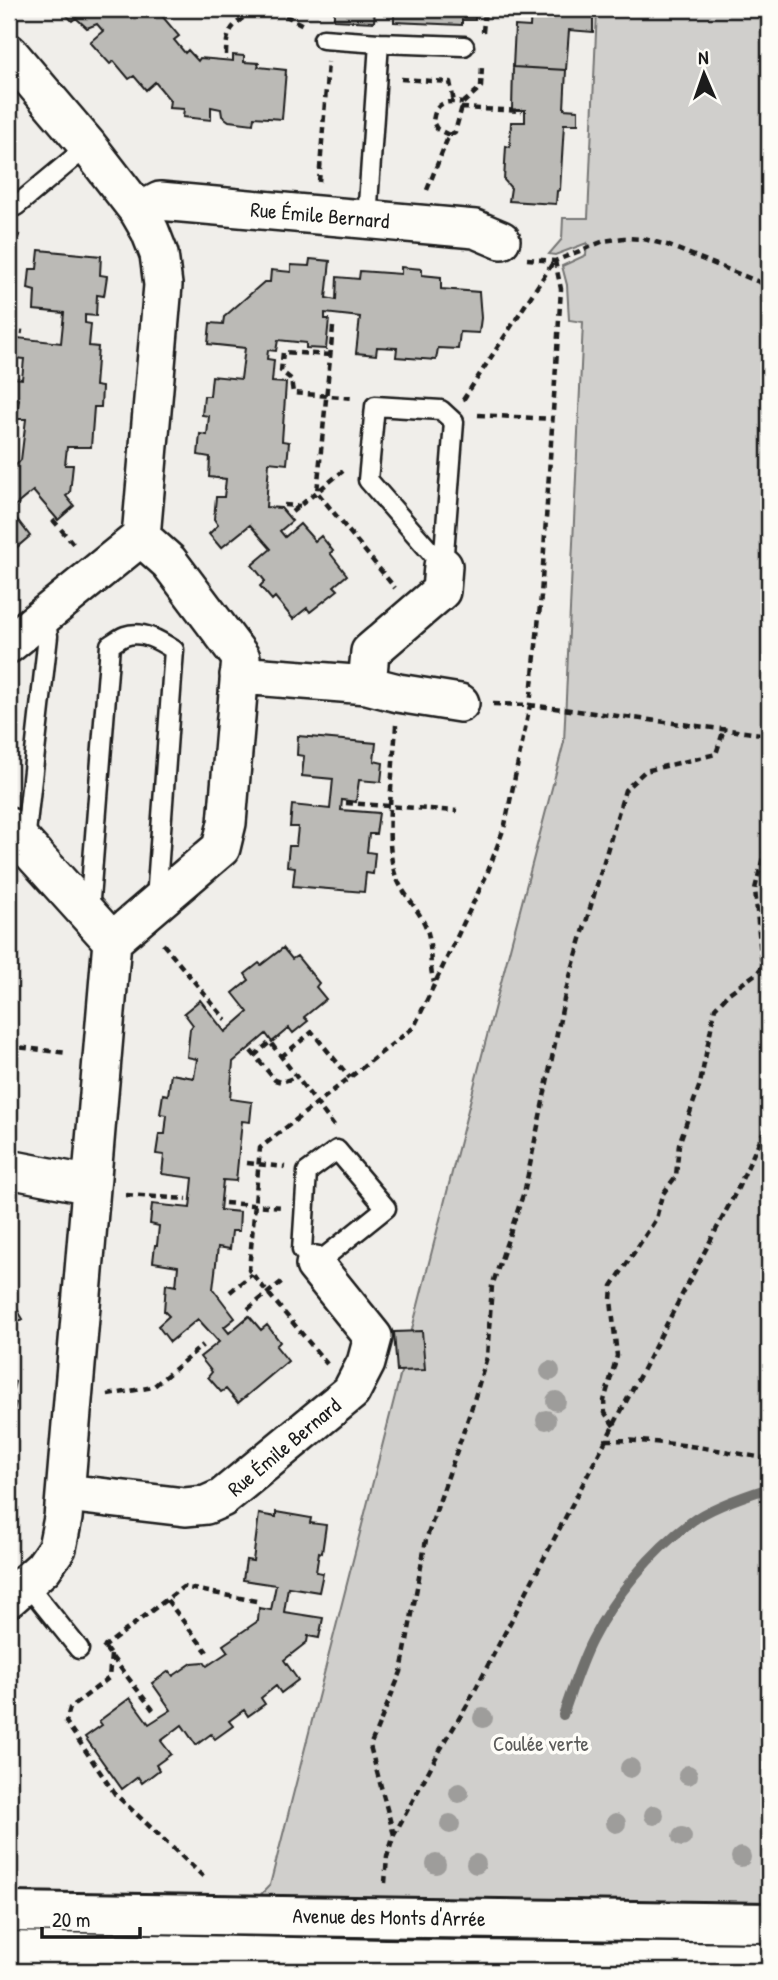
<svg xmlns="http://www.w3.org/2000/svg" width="778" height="1980" font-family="'Patrick Hand',sans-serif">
  <rect width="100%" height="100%" fill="#f0eeea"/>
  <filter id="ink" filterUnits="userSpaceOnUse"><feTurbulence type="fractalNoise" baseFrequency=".0143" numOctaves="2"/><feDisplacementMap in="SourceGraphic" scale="14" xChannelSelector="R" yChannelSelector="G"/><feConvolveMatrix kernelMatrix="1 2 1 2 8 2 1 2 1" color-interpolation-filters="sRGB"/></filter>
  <g filter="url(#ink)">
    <!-- green -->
    <path fill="#d0cfcc" stroke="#767674" stroke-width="2" d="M597 9H769V1938L756 1971H187L270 1885 482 1055 564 742 583 322 569 320 567 285 562 266 586 255 587 243 555 255 549 254 562 239 563 218H588Z"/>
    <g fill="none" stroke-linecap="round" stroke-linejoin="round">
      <!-- stream -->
      <path stroke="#706f6d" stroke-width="10" d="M563 1715C572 1690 580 1663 592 1640 615 1595 651 1552 691 1522 709 1508 747 1495 769 1488"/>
    </g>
    <!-- building -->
    <path fill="#bbbab6" stroke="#1c1c1c" stroke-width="2" d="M61 9H160L165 14 162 16 179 36 174 40 185 53 188 50 198 61 200 58 233 61V55L244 56V62L259 63 258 67 286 70 282 119 254 117 253 124 229 121 222 116 221 109 211 107V120L183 117 184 109 169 108 170 100 155 82 146 90 134 76 129 79 114 61 110 64 90 42 103 31 97 24 87 28 76 18 72 21Z
      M334 9H375L374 22 334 20Z
      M394 9H475V20H462V25L394 22Z
      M531 9H585V15L593 16V32L569 30 566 70 513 67 515 26 530 27Z
      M513 67 566 70 564 109 578 110V124H564L560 190 557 191 556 204 509 201 511 188 504 180 506 146 510 147 511 122H525V110H512Z
      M39 250 101 256 100 275 107 276 104 296 97 295 96 316 85 315V323L91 324 89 346 98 347 95 386 102 387 101 407H94L91 447H67L65 465H73L70 493 66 496 74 506 58 520 33 491 10 510 30 536 9 554V465L15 466 21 460 26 419H16L19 399 11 398 14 378 22 379 24 359 15 358 18 338 61 343 64 313 34 310 35 291 28 289 30 269H37Z
      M310 259 330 261 326 298 336 300 337 277 359 279 360 271 401 274V267L422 269V275L441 277V289L479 292 481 318 479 333 460 332 458 349 438 348 436 360 396 357 397 348 377 347 376 355 356 353 360 317 325 313V319H329L326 349 306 348V343L278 340 276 351 268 350 267 359 274 360 272 382 286 383 282 441 289 442 287 464 269 462 266 507 281 508 292 521 280 531 285 537 300 524 315 541 321 536 333 551 330 553 347 575 334 586 338 590 310 612 307 608 293 619 275 597 272 600 260 586 265 581 252 565 271 549 250 525 221 548 209 534 218 525 214 519 216 497H224L226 479 209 477 210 457 198 455 200 434 207 435 209 416 202 415 204 396H210L212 376 241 379 245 348 208 344 210 323 223 324 224 317 264 282H270L271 270 291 272V265L309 266Z
      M298 736 376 743 374 761 383 763 381 782 359 780 356 802 342 800 341 810 379 813 376 834H369L367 852 375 853 373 874 366 873 364 892 293 886 295 867 287 866 289 846H296L298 827H290L292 805 330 809 333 779 302 776 304 756 297 755Z
      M283 948 292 959 297 956 319 983 316 987 326 999 304 1017 308 1021 293 1033 289 1028 272 1042 266 1034 233 1062 230 1099 252 1102 250 1122 242 1121 236 1181 223 1180 220 1210 240 1212 239 1231H232L230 1249 218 1247 213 1289 235 1318 224 1327 229 1333 249 1316 261 1330 267 1325 280 1342 276 1346 288 1361 238 1403 226 1389 221 1392 208 1377 212 1372 200 1357 219 1342 198 1319 170 1342 158 1326 169 1316 164 1311 166 1284 176 1286 178 1266 153 1262 155 1245H157L159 1226 150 1224 152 1204 190 1208 193 1178 162 1174 164 1155 156 1154 159 1134H165L167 1115 160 1114 163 1094 168 1095 171 1074 194 1078 197 1059 187 1057 190 1029 193 1025 184 1013 200 1000 225 1032 248 1012 233 993 249 980 245 974 259 963 261 965Z
      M12 1301 23 1319 10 1326 14 1333 9 1350V1302Z
      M422 1331 425 1370 397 1371 394 1332Z
      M9 1380 15 1382 10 1401 16 1403 11 1423H9Z
      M276 1512 311 1518 310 1523 326 1525 322 1553 319 1552 316 1572 323 1573 319 1592 288 1587 284 1612 323 1618 319 1638 308 1636 307 1642 284 1660 298 1680 281 1693 276 1686 261 1698 265 1704 248 1716 244 1710 229 1721 233 1726 215 1739 211 1734 196 1745 182 1725 161 1741 171 1754 156 1765 159 1770 142 1783 138 1777 122 1789 85 1737 102 1725 99 1721 130 1698 149 1724 171 1710 152 1683 169 1671 173 1676 192 1663 204 1662 207 1666 228 1652 223 1645 258 1621 259 1608 271 1610 276 1585 243 1580 246 1560 253 1561 259 1514 276 1517Z"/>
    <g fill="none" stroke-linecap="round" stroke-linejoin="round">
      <!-- service casing -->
      <g stroke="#1c1c1c" stroke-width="23">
        <path id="service" d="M323 39 379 43 367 219
          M379 43 464 46
          M16 206 88 146
          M375 406 441 410 454 422 443 566 368 480Z
          M25 842 48 636 45 613
          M89 912 110 645C115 642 120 638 125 636 143 630 160 641 174 650L156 900
          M337 1150 386 1208 315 1265 302 1250 307 1172Z
          M26 1583 79 1649"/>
      </g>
      <!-- minor casing -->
      <g stroke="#1c1c1c" stroke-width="42">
        <path id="minor" d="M9 53 88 146 139 212 150 231 159 254 163 285 141 537 9 644
          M139 212 160 201 475 229 501 240
          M239 675 367 685 370 652 441 591 443 566
          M367 685 398 693 460 703
          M9 827 112 941
          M9 1169 91 1185
          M66 1493 185 1507 206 1505 222 1498 351 1392 366 1363 373 1337 315 1265
          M9 1598 43 1568 57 1548 63 1518 112 941 221 848 227 823 241 658 169 562 141 537"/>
      </g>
      <!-- tertiary casing -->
      <g stroke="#1c1c1c" stroke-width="44">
        <path id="tertiary" d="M9 1912 769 1923
          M9 1951 385 1959 769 1963"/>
      </g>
      <!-- path -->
      <path stroke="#1c1c1c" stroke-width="4.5" stroke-dasharray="7 5" stroke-linecap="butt" d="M262 9 279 12 303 25
        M483 32 485 9
        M226 55C226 27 234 25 255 9
        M401 79 450 82 454 102
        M461 108 522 111
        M9 127 19 116
        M449 135 437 129 433 122C435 102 445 100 463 103
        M319 182 328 62
        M427 190 449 135 455 132 463 103 481 87 482 65
        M9 250 21 230
        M527 259 555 261 604 241 624 238 644 239 667 245 769 286
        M333 327 317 492 395 588
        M9 330 23 332
        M330 355 283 352 281 371 291 379 293 393 354 398
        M463 400 554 261
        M478 415 553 419
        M284 505 300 506
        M292 512 343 471
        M53 520 76 547
        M493 704 530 705 769 735
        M396 725C394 763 382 847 397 879 405 897 421 912 427 930 433 947 428 965 434 982
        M346 803 457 811
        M163 944 226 1020
        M9 1046 67 1053
        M251 1051 275 1080 281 1082 297 1077
        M254 1056 270 1042 334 1126
        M281 1057 312 1032 350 1078
        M247 1163 285 1167
        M126 1195 187 1199
        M225 1203 283 1207
        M230 1292 252 1274
        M248 1309 285 1279
        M327 1364 249 1270 260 1148 414 1027 487 874 505 825 530 705 541 596 561 289 555 261
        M108 1395 153 1387 203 1345
        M614 1426 605 1413 604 1401 617 1356 611 1300 612 1286 656 1219 662 1195 676 1176 679 1144 700 1084 715 1008 729 993 757 973 762 967 755 889 769 833
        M606 1440C661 1440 715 1449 769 1459
        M167 1600 207 1652
        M103 1646 104 1647 183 1587 261 1602
        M105 1648 153 1710
        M111 1655 109 1678 70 1708 66 1722 115 1794 206 1879
        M394 1835 370 1746 401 1672 426 1540 471 1410 487 1357 492 1286 525 1189 566 990 625 790 645 771 716 754 724 729
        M385 1883 387 1857 394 1835 440 1750 466 1707 738 1188 769 1120"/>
      <!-- service -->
      <use href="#service" stroke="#fdfcf7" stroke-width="18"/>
      <!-- minor -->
      <use href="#minor" stroke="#fdfcf7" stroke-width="37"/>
      <!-- tertiary -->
      <use href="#tertiary" stroke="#fdfcf7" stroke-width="38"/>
    </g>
    <!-- trees -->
    <g fill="#9e9d9b">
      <circle cx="550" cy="1371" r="10"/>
      <circle cx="556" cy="1401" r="10"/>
      <circle cx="546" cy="1420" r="10"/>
      <circle cx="483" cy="1718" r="10"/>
      <circle cx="630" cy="1768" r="10"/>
      <circle cx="688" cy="1775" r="10"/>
      <circle cx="459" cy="1793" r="10"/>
      <circle cx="654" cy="1815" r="10"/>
      <circle cx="616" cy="1823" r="10"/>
      <circle cx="450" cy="1824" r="10"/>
      <circle cx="682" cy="1837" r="10"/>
      <circle cx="741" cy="1857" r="10"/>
      <circle cx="436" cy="1864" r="10"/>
      <circle cx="476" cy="1864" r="10"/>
    </g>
  </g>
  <g text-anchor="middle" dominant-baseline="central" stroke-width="7" stroke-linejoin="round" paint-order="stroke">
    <!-- street labels -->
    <g font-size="21" fill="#1c1c1c" stroke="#fdfcf7">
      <text transform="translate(320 215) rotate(5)">Rue Émile Bernard</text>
      <text transform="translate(284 1447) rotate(-40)">Rue Émile Bernard</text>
      <text transform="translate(389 1917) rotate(1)">Avenue des Monts d'Arrée</text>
    </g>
    <!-- park labels -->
    <g font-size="21" fill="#5b5b5a" stroke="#fdfcf7">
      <text x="541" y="1743">Coulée verte</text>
    </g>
  </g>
  <!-- margin -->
  <rect width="778" height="1980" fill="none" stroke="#fdfcf7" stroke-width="35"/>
  <rect x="18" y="18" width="743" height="1945" fill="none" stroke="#1c1c1c" stroke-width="2.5" filter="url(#ink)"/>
  <!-- north arrow -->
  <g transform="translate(704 74) rotate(358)" stroke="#fdfcf7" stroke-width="5" paint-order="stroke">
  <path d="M0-5L12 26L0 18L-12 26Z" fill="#1c1c1c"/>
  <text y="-10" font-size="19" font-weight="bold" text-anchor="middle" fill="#1c1c1c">N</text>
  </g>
  <!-- scale -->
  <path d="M42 1927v10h98v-10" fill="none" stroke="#1c1c1c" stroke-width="3.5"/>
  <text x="52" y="1927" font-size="21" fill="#1c1c1c" stroke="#fdfcf7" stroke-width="5" paint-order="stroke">20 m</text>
</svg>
